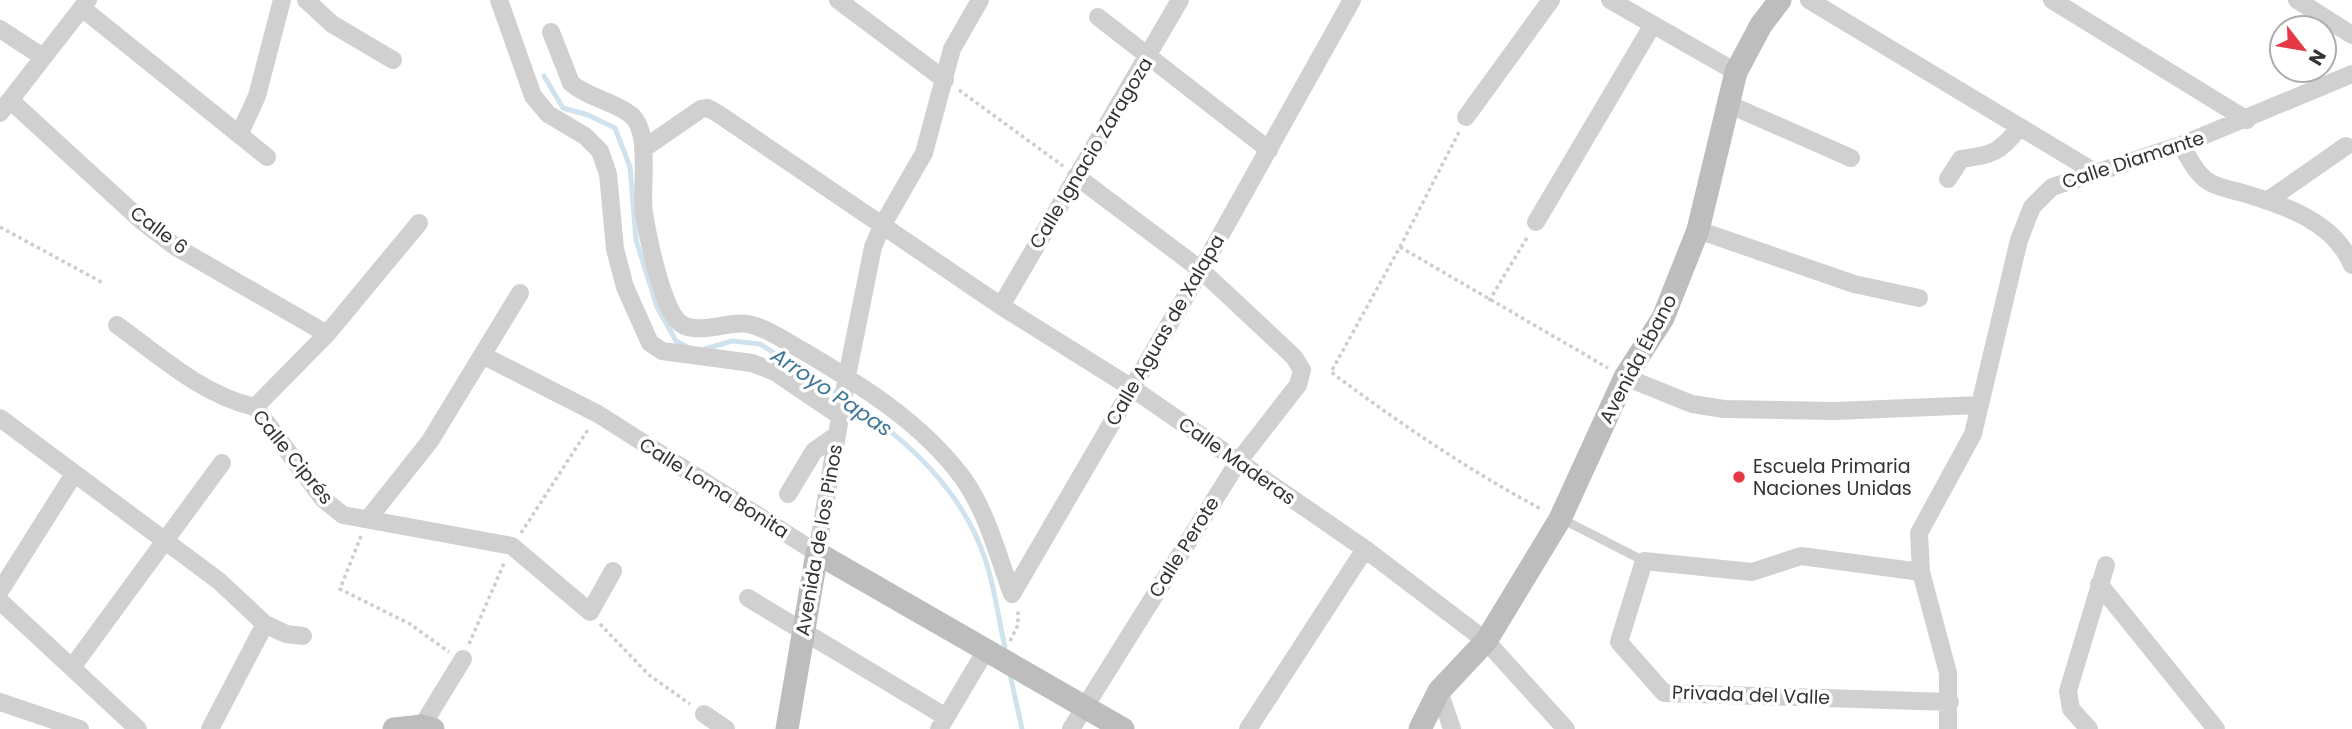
<svg xmlns="http://www.w3.org/2000/svg" width="2352" height="729" font-family="Poppins,sans-serif">
  <rect width="100%" height="100%" fill="#fff"/>
  <g fill="none" stroke-linecap="round" stroke-linejoin="round">
    <!-- stream -->
    <path stroke="#cfe2ee" stroke-width="5" d="M544 76 563 108 588 115 615 128 630 167 636 240 657 307 676 341 689 348
      M705 349 732 341 760 344 840 395
      M848 401C906 438 963 491 985 559 995 587 998 618 1005 647
      M1010 674 1022 729"/>
    <!-- path -->
    <path stroke="#cdcdcd" stroke-width="3.5" stroke-dasharray="3.5 3.5" stroke-linecap="butt" d="M959 90 1063 166
      M1459 132 1400 247 1331 372C1399 423 1468 470 1543 510
      M0 227 103 283
      M1400 247 1608 368
      M1489 301 1528 236
      M521 533 589 428
      M361 536 340 589 410 624 449 652
      M600 624 649 675 690 704
      M1010 641 1018 625V609
      M469 644 505 561"/>
    <!-- lane -->
    <path stroke="#d0d0d0" stroke-width="9" d="M1562 519 1644 561"/>
    <!-- street -->
    <path stroke="#d0d0d0" stroke-width="18" d="M306 0 332 24 393 60
      M499 0 533 96 548 114 585 136 600 151 608 174 615 249 625 287 650 343 662 351 752 363 775 372 840 416
      M838 0 945 80
      M1610 0 1736 72
      M1809 0 2093 171
      M2052 0 2247 120
      M2297 0 2352 35
      M82 8 267 157
      M1098 17 1269 150
      M0 29 43 57
      M551 32 571 83C588 98 614 101 631 115 652 132 640 188 644 213 648 239 661 299 676 319 691 339 728 320 748 324 770 329 786 342 805 352 862 386 921 422 962 477 986 509 998 556 1012 594
      M10 100 142 221 176 247 327 334
      M1728 104 1851 158
      M0 113 88 0
      M1466 117 1551 0
      M239 135 257 96 282 0
      M2181 145C2189 158 2197 176 2211 183 2220 188 2233 190 2243 193 2285 206 2334 221 2352 265
      M643 149 701 109 708 108 717 113 1001 306 1132 388 1365 549 1486 641 1566 729
      M1948 179 1961 159C1990 155 1999 154 2018 129
      M2267 201 2346 146
      M1536 222 1652 26
      M1698 230 1854 284 1919 298
      M1001 306 1180 0
      M117 325C160 356 202 395 255 407L323 499 343 515 512 546 590 612 613 571
      M484 356 598 414 817 553 847 376 873 247 882 226 924 153 952 49 980 0
      M1625 377 1692 404 1724 409 1834 411 1980 405
      M255 407 327 334 419 223
      M0 418 219 581 265 624 286 634 303 636
      M788 494 814 451 837 435
      M368 519 430 441 520 293
      M1921 572 1801 556 1752 572 1644 561 1619 642 1664 693 1950 702
      M2099 584 2216 729
      M0 591 74 474
      M1012 594 1201 270 1352 0
      M748 598 946 717
      M0 601 138 729
      M73 666 222 463
      M1439 691 1452 729
      M0 702 80 729
      M704 714 726 729
      M422 726 463 659
      M210 729 265 624
      M939 729 986 650
      M1071 729 1238 462 1298 385 1302 370 1294 357 1201 270 1076 176
      M1248 729 1365 549
      M1948 729V673L1921 572 1919 533 1973 434 2019 240 2032 207 2052 187 2181 145 2352 74
      M2089 729 2071 709 2068 691 2106 565"/>
    <!-- secondary -->
    <path stroke="#bdbdbd" stroke-width="23" d="M394 729 422 726 433 729
      M787 729 817 553 1123 729
      M1420 729 1439 691 1486 641 1560 519 1625 377 1663 318 1698 230 1736 72 1761 25 1780 0"/>
  </g>
  <!-- markers -->
  <circle fill="#e63946" stroke="#fff" stroke-width="2.5" cx="1739" cy="477" r="7"/>
  <g text-anchor="middle" dominant-baseline="central" stroke-width="7" stroke-linejoin="round" paint-order="stroke">
    <!-- street labels -->
    <g font-size="19" fill="#333" stroke="#fff">
      <text transform="translate(1091 153) rotate(-59)">Calle Ignacio Zaragoza</text>
      <text transform="translate(2133 160) rotate(-18)">Calle Diamante</text>
      <text transform="translate(159 230) rotate(37)">Calle 6</text>
      <text transform="translate(1165 330) rotate(-60)">Calle Aguas de Xalapa</text>
      <text transform="translate(1638 359) rotate(-62)">Avenida Ébano</text>
      <text transform="translate(293 457) rotate(51)">Calle Ciprés</text>
      <text transform="translate(1237 461) rotate(35)">Calle Maderas</text>
      <text transform="translate(714 488) rotate(32)">Calle Loma Bonita</text>
      <text transform="translate(819 540) rotate(-80)">Avenida de los Pinos</text>
      <text transform="translate(1184 547) rotate(-58)">Calle Perote</text>
      <text transform="translate(1751 695) rotate(2)">Privada del Valle</text>
    </g>
    <!-- poi labels -->
    <g font-size="19" fill="#333" stroke="#fff" text-anchor="start">
      <text x="1753" y="466">Escuela Primaria<tspan x="1753" dy="22">Naciones Unidas</tspan></text>
    </g>
    <!-- water labels -->
    <g font-size="21" font-style="italic" fill="#3f7597" stroke="#fff">
      <text transform="translate(832 392) rotate(34)">Arroyo Papas</text>
    </g>
  </g>
  <!-- north arrow -->
  <g transform="translate(2303 49) rotate(121)"><circle r="33" fill="#ffffff" stroke="#adadad" stroke-width="2"/>
  <path d="M0-5L12 26L0 18L-12 26Z" fill="#e63946"/>
  <text y="-10" font-size="19" font-weight="bold" text-anchor="middle" fill="#333333">N</text>
  </g>
</svg>
